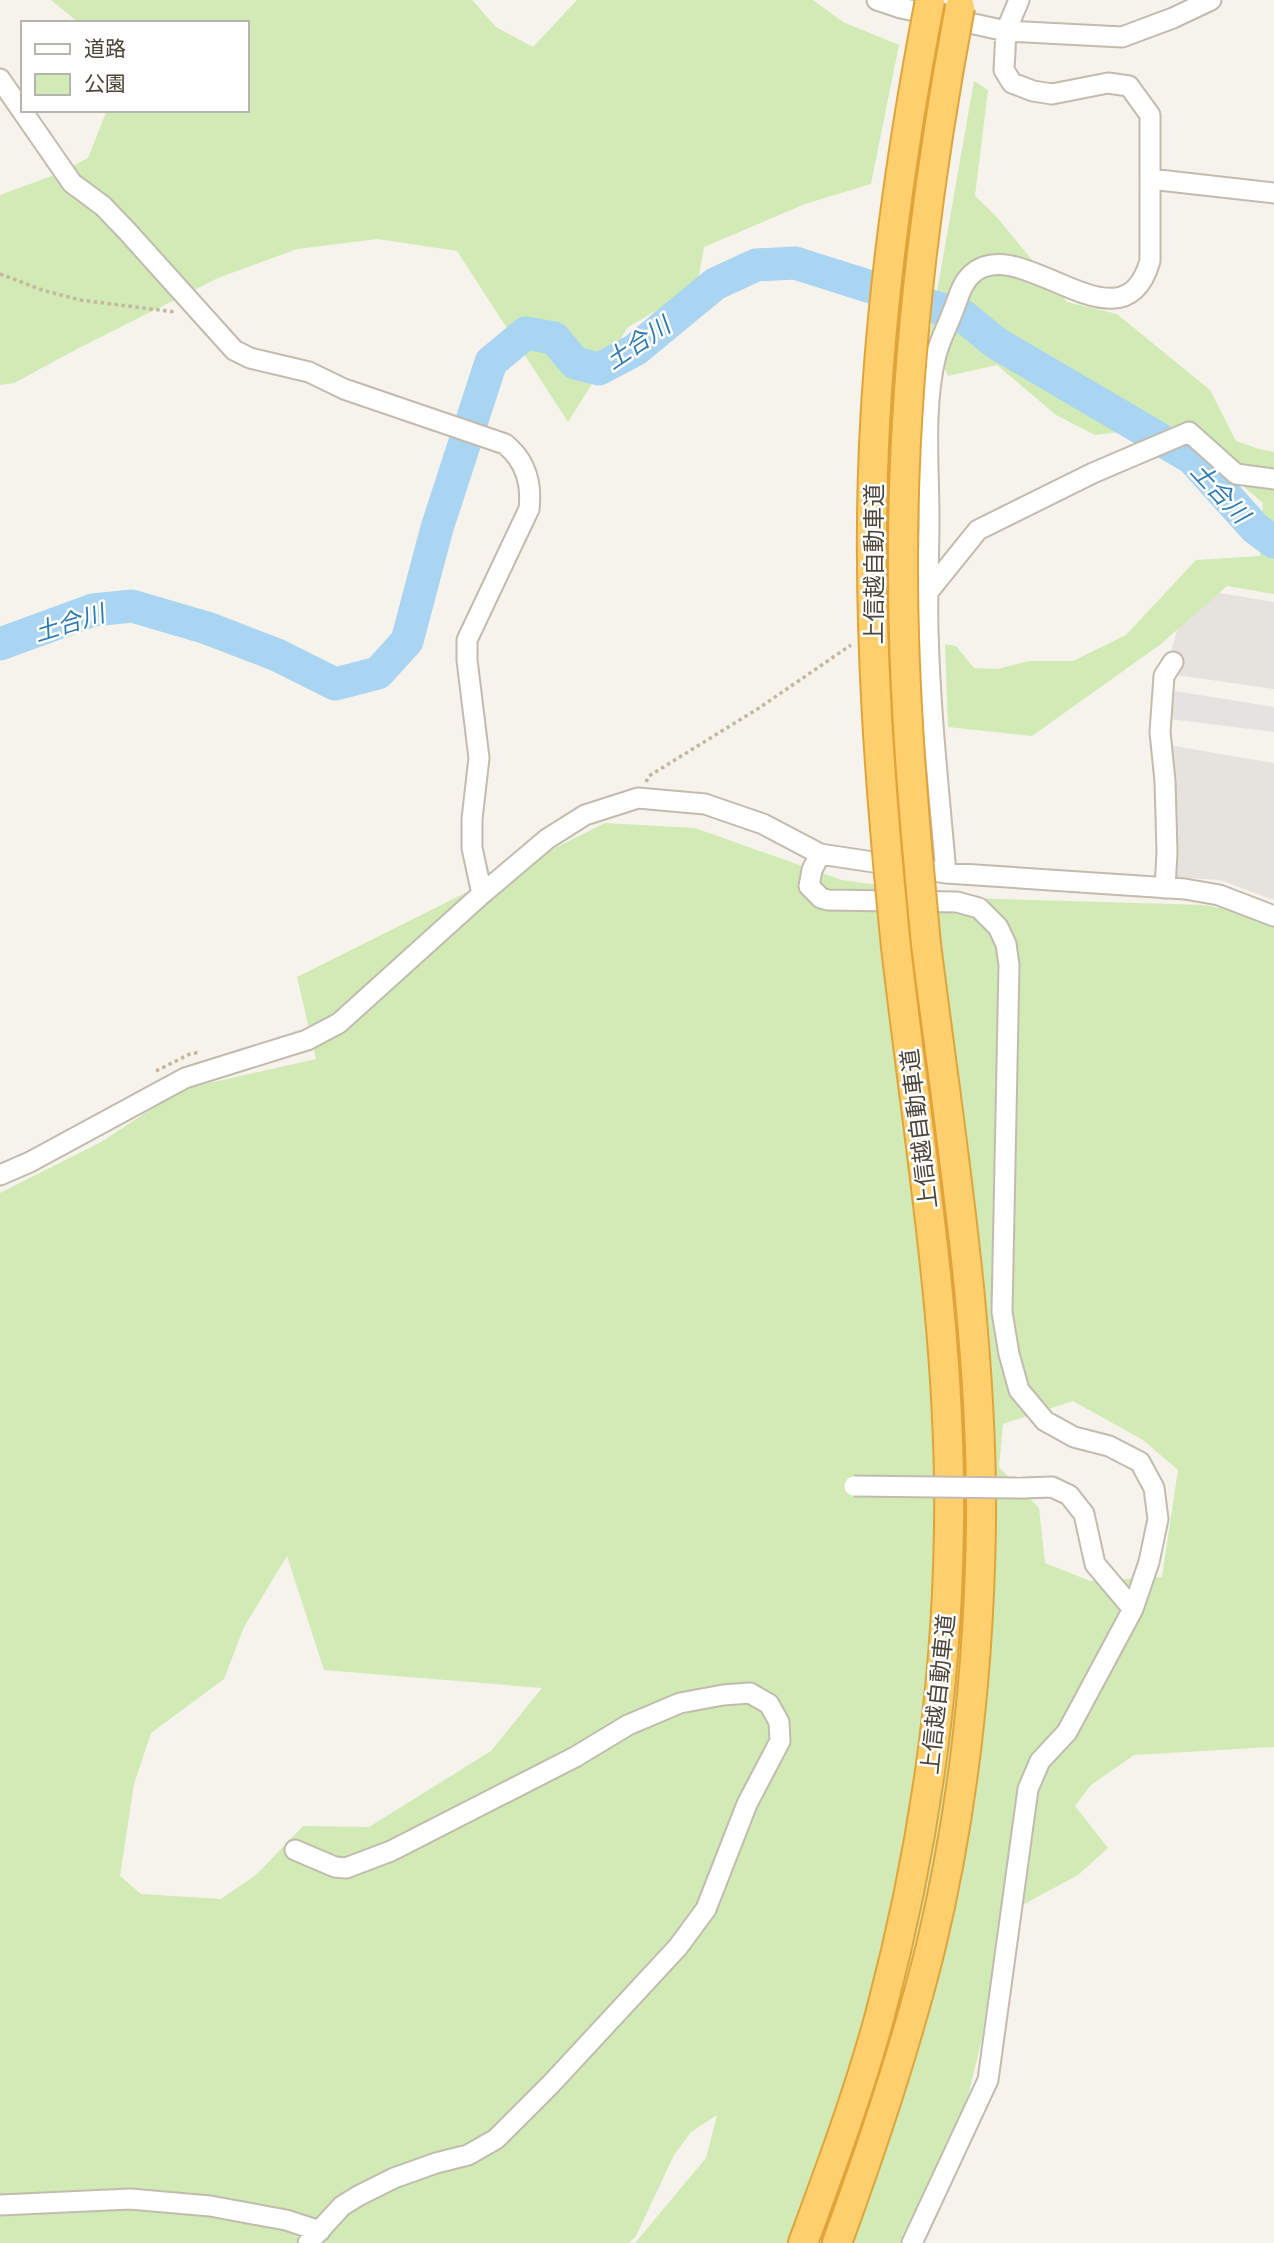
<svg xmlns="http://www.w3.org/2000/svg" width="1274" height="2243" font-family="Lato,'Noto Sans JP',sans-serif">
  <rect width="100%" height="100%" fill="#f6f3ec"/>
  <!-- industrial -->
  <path fill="#e6e2dd" d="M1190 588 1274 602V689L1176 675 1172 648Z
    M1169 745 1274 763V900L1220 880 1173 877Z"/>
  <!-- green -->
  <path fill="#d2eab5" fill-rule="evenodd" d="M51 0H472L496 27 533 47 577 0H813L843 22 899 45 871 184 805 204 704 247 697 287 628 327 568 422 457 251 378 239 297 249 218 278 77 349 14 383 0 385V195L57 174 88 158 107 110H247V23H79Z
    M974 81 988 90 975 196 995 215 1067 302 1117 314 1210 390 1236 441 1259 449 1274 452V594L1227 586 1161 644 1032 736 948 727 945 644 956 646 974 668 998 669 1029 661H1073L1126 635 1196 560 1260 556 1263 503 1172 426 1095 435 1056 415 997 365 948 376 929 337Z
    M605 823 695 828 842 880 969 898 1205 905 1274 919V1747L1134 1755 1091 1785 1075 1806 1108 1848 1078 1875 1000 1917 982 2039 967 2100 923 2243H635L706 2158 717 2115 691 2132 674 2155 636 2236 629 2243H0V1193L101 1142 182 1089 316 1059 297 977ZM1073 1401 1143 1440 1178 1470 1162 1577 1090 1581 1045 1563 1039 1508 999 1467 1003 1424ZM287 1556 324 1670 542 1688 491 1751 369 1827 303 1826 256 1875 221 1899 141 1894 120 1876 134 1784 151 1733 224 1679 244 1627Z"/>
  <!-- parking -->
  <path fill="#e5e3e0" d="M1175 691 1274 707V732L1170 719Z"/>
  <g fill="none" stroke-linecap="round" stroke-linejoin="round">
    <!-- river -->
    <path stroke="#a9d4f2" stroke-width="33" d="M0 644 93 610 132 606 207 628 277 655 335 684 378 673 407 641 437 528 491 362 526 333 554 338 575 363 599 369 635 350 715 284 756 265 795 263 963 316 996 343 1192 458 1255 528 1274 542"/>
    <!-- minor casing -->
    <g stroke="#c2bbae" stroke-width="23">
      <path id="minor" d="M877 0 901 8 1006 31 1122 37 1173 18 1211 0
        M0 79 72 183 103 206 127 231 234 350 250 358 309 372 344 389 505 444C526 461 532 484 529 509L467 640V660L479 758 472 819V848L482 894
        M1150 179 1274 193
        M928 592 978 530 1093 473 1189 432 1236 474 1274 479
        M820 854 812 870 809 886 821 898 828 900 957 902 979 908 998 927 1006 944 1009 965 1002 1312 1009 1354 1019 1390 1045 1421 1074 1437 1109 1446 1140 1462 1154 1488 1158 1519 1149 1562 1133 1609 1067 1732 1040 1761 1028 1789 988 2080 912 2243
        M946 873C939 792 930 711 928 630 927 593 929 556 929 519 929 465 923 407 936 355 940 340 948 325 953 311 959 297 961 284 972 274 1020 230 1122 358 1150 261V115L1129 86 1108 83 1052 94 1033 91 1012 83 1004 70 1006 31 1019 0
        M1165 888 1167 852 1165 781 1160 732 1164 676 1173 662
        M0 1175 30 1162 185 1078 307 1040 339 1023 482 894 547 839 585 815 638 798 705 804 763 824 820 854 946 873 1185 889 1219 895 1274 916
        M1023 1488 1052 1487 1069 1495 1084 1514 1095 1564 1133 1609
        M295 1850 335 1867 346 1868 391 1851 575 1757 628 1725 680 1703 723 1695 750 1693 769 1704 779 1722 780 1741 747 1804 706 1909 678 1947 551 2084 496 2139 468 2155 436 2163 394 2178 358 2196 342 2206 308 2243
        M0 2205 130 2199 210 2206 286 2220 320 2231"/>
    </g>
    <!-- highway casing -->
    <g stroke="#e0a43c" stroke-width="32">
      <path id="highway" d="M803 2243C831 2167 860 2090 881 2011 923 1853 947 1690 949 1527 952 1333 918 1139 896 947
        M837 2243C873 2145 906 2047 931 1946 964 1808 979 1666 981 1525 983 1331 950 1136 926 944"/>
    </g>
    <!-- path -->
    <path stroke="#c4b79f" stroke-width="3.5" stroke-dasharray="3.5 3.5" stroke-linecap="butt" d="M0 274 42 290 80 300 175 312
      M646 782 649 776 759 708 851 645
      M156 1071 190 1054 200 1052"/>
    <!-- minor -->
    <use href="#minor" stroke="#fff" stroke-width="19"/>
    <!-- highway -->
    <use href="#highway" stroke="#ffcf6e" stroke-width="28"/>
    <!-- minor-bridge casing -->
    <g stroke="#c2bbae" stroke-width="23" stroke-linecap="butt">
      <path id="minor-bridge" d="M854 1486 1023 1488"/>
    </g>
    <!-- highway-bridge casing -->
    <g stroke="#e0a43c" stroke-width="32" stroke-linecap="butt">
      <path id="highway-bridge" d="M926 944C914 819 903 695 903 569 902 380 925 193 960 7
        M896 947C880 789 868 631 873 472 878 313 900 156 930 0"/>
    </g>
    <!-- minor-bridge -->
    <use href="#minor-bridge" stroke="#fff" stroke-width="19"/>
    <!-- highway-bridge -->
    <use href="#highway-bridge" stroke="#ffcf6e" stroke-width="28"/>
  </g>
  <g text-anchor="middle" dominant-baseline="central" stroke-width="5" stroke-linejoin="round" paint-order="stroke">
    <!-- street labels -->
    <g font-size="23" fill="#4b4439" stroke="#fff">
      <text transform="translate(873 564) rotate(-90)">上信越自動車道</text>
      <text transform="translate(918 1129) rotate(-97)">上信越自動車道</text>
      <text transform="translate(937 1694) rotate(-84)">上信越自動車道</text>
    </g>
    <!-- water labels -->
    <g font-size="24" font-style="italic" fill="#2e7ab2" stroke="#fff">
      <text transform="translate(637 342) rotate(-34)">土合川</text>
      <text transform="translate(1221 492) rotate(47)">土合川</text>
      <text transform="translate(69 622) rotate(-17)">土合川</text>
    </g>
  </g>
  <!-- legend -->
  <rect x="21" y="21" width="228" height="91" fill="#ffffff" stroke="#b7b4b0" stroke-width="2"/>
  <rect x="35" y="44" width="35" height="10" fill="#ffffff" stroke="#b7b4b0" stroke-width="2"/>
  <text x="84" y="56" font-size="21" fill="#4b4439">道路</text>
  <rect x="35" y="74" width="35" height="21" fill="#d2eab5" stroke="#b7b4b0" stroke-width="2"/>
  <text x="84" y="91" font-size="21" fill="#4b4439">公園</text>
</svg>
